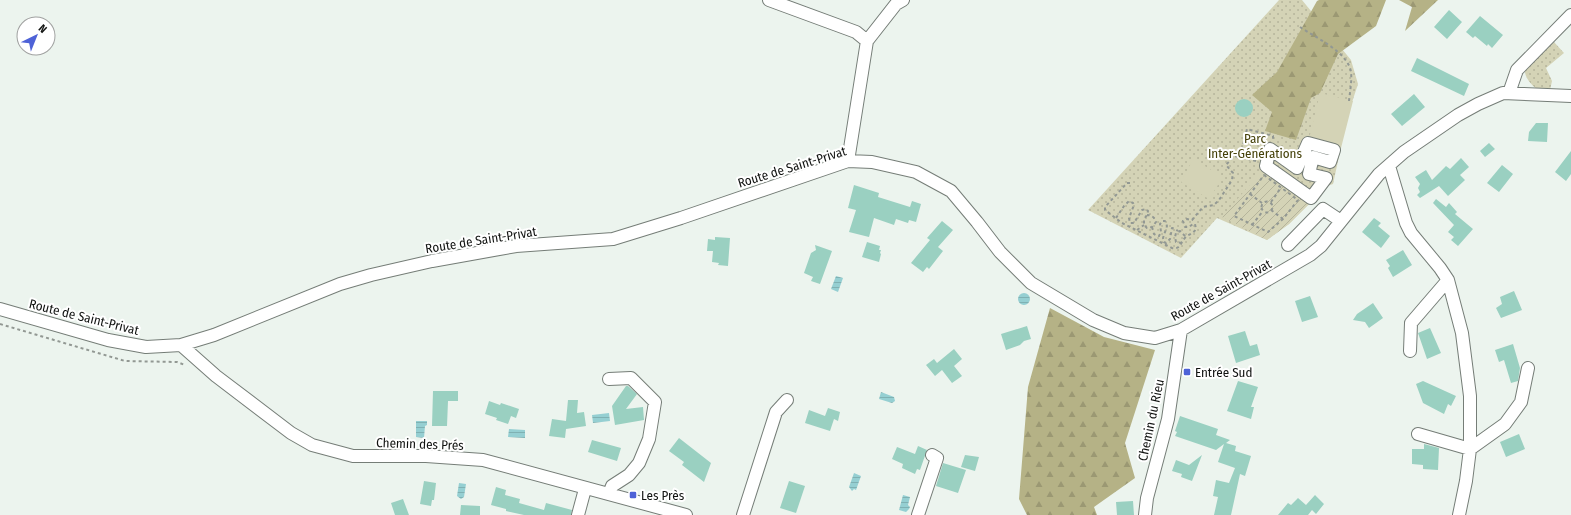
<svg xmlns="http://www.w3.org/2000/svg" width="1571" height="515" font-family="'Fira Sans Condensed',sans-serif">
  <defs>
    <pattern id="grass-dots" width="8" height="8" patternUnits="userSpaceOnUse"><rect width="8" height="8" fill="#d4d3b6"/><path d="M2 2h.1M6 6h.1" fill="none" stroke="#b5b49b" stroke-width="1.8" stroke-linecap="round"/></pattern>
    <pattern id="forest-firs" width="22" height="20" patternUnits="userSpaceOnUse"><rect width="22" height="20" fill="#b5b286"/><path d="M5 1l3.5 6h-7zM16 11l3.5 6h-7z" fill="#9b9873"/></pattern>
    <pattern id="garden-furrows" width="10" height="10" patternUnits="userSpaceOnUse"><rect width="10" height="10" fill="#d4d3b6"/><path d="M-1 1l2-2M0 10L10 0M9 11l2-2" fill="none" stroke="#b5b49b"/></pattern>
    <pattern id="water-rules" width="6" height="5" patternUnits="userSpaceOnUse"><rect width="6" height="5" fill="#95cfd2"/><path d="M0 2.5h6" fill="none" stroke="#7fb1b3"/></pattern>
  </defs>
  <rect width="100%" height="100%" fill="#ecf4ee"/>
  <!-- grass -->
  <path fill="url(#grass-dots)" d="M1279 0H1302L1351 60 1358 84 1336 151 1340 152 1333 184 1324 187 1313 200 1289 224 1267 240 1217 218 1181 258 1088 210Z
    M1554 42 1564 53 1546 68 1552 81 1550 90C1547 90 1540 90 1537 89 1531 85 1524 76 1525 70Z"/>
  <!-- forest -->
  <path fill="url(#forest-firs)" d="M1319 0H1386L1376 26 1338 54 1320 93 1311 98 1296 140 1265 131 1272 112 1252 95 1277 72 1317 1Z
    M1399 0H1438L1405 31 1412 7Z
    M1050 308 1104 337 1155 350 1125 443 1135 478 1094 507 1097 515H1027L1019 499 1028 387Z"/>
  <!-- garden -->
  <path fill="url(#garden-furrows)" d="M1266 166 1313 200 1289 224 1267 240 1222 217Z"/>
  <!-- pitch -->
  <path fill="#d4d3b6" d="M1320 93 1353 101 1340 152 1308 143Z
    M1193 159 1223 177 1209 199 1181 182Z"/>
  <!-- water -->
  <path fill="url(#water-rules)" d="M836 276 843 278 838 292 831 289Z
    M1018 299a6 6 0 1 1 12 0a6 6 0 1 1-12 0Z
    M881 392 894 397 895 401 892 403 879 399Z
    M609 413 610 421 593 423 592 415Z
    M416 421H427V425L425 426 424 438 416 437Z
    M509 429 525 430V438L508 437Z
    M854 473 861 476 856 490 854 489 852 491 849 487Z
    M459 483 466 484 464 497 461 499 457 496Z
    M903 495 910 497 908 505 910 507 909 509 906 512 899 510Z"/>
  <!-- building -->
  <path fill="#9ad0c1" d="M1449 10 1462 22 1447 39 1434 27Z
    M1480 16 1503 35 1492 48 1488 44 1487 46 1475 36 1473 38 1466 32Z
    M1417 58 1469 84 1464 96 1411 71Z
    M1414 94 1425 107 1402 126 1391 114Z
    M1235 108a9 9 0 1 1 18 0a9 9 0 1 1-18 0Z
    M1536 123H1548L1547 142 1528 141 1529 132Z
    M1489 143 1495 149 1485 157 1480 151Z
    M1571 151V174L1566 181 1555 172Z
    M1461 158 1469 167 1460 175 1465 180 1448 196 1439 186 1420 198 1417 195 1420 192 1418 188 1420 184 1415 177 1426 170 1432 180 1446 166 1450 169Z
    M1502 165 1513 174 1499 192 1487 183Z
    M854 185 879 193 878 197 910 207 912 201 921 204 916 222 909 220 908 223 896 219 894 225 874 218 869 237 849 232 856 210 848 208Z
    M1436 199 1446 207 1449 203 1457 212 1455 214 1473 229 1458 246 1451 240 1454 237 1448 232 1454 225 1433 203Z
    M1374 218 1381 223 1378 226 1390 236 1381 248 1362 232Z
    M942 221 953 230 938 247 943 251 929 269 927 267 923 272 911 263 930 240 927 238Z
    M715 237 730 238 728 266 718 265 719 263 712 262 713 251H707L708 239 715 240Z
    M867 242 880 246 879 250H881L880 253 881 254 879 262 862 257Z
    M815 245 832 251 820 284 811 281 813 277 804 273 811 253 816 250Z
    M1403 250 1412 265 1393 277 1388 268 1390 266 1386 260Z
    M1514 291 1522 310 1501 318 1496 308 1502 304 1500 297Z
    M1310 296 1318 317 1302 322 1295 301Z
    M1373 303 1383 318 1369 328 1365 322 1353 320 1357 314Z
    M1027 326 1031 339 1024 341 1020 345 1006 350 1001 334Z
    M1430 328 1441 353 1427 359 1418 333Z
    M1245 331 1250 346 1257 344 1260 355 1236 363 1228 336Z
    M1513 344 1520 368 1518 381 1511 383 1504 360 1499 362 1495 350Z
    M954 349 962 359 954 366 962 376 952 383 942 370 935 376 926 365 934 359 937 363Z
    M1238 381 1258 387 1251 407H1254L1251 419 1227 411Z
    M1423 381 1456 396 1451 406 1448 404 1444 414 1423 403 1416 384Z
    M626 386H628L637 394 626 409 643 407 644 420 615 425 612 406Z
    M433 391H458V401H448L447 426H432Z
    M568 400H578L577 413 584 412 586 426 566 429 565 438 549 436 552 419 566 421Z
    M489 401 500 405 501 403 519 409 516 418 511 416 508 424 496 420 497 418 485 414Z
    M828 408 840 412 838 421 834 419 830 431 805 423 809 410 825 416Z
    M1180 416 1218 429 1216 435 1230 440 1226 443 1236 446 1235 451 1251 456 1245 476 1240 474 1231 515H1214L1218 497 1213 496 1216 480 1229 483 1235 468 1218 462 1224 444 1216 450 1175 436 1177 432 1175 431Z
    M1519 434 1525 449 1506 457 1500 442Z
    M679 438 711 463 704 482 682 465 684 462 669 451Z
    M592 440 621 448 617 461 588 452Z
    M1424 444 1439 448 1438 470 1423 469V465L1412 464V449H1424Z
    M918 446 927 450 920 470 917 469 915 474 902 468 903 464 892 459 897 447 915 454Z
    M965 455 979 457 975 471 961 467Z
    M1202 455 1192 481 1181 477 1182 474 1172 471 1176 460 1189 465Z
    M943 463 966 470 958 493 936 486Z
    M424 481 436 483 434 500H432L431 506 420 504Z
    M789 481 805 486 796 513 780 508Z
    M496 487 506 490 505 495 520 499 519 503 544 510 546 503 572 510 571 515H524L506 511V509L491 505Z
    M1315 495 1324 504 1316 514 1312 510 1308 515H1278L1288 503 1291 505 1298 498 1306 505Z
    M403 499 409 515H395L391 503Z
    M1133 501 1134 515H1117L1116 502Z
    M461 505 480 506V515H460Z"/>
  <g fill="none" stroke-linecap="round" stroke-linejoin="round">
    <!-- minor casing -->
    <g stroke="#757d77" stroke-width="14">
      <path id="minor" d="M769 0 856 32 867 41
        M1509 93 1517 70 1571 15
        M1308 143 1334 150 1330 162 1313 157 1309 174 1326 178 1311 198 1266 166 1270 149 1297 168Z
        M848 161 867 41 896 4 903 0
        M1389 166 1406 223 1411 233 1440 268 1448 280 1462 333 1470 396V449L1466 481 1459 515
        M1288 245 1323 209 1341 221
        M0 309 108 340 146 347 181 345 214 335 340 284 371 275 432 261 516 246 613 239 681 218 848 161 872 162 916 172 951 191 977 222 1000 252 1031 283 1093 320 1124 333 1155 338 1181 330 1310 255 1321 246 1379 174 1404 152 1458 115 1478 104 1503 93 1571 96
        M181 345 216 376 291 433 312 445 353 456H426L483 460 686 515
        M1410 351 1411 323 1448 280
        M609 379 631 378 655 402 649 439 639 463 629 475 612 486 609 494
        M1418 434 1470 449 1505 424 1521 402 1528 368
        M578 515 585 489
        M743 515 776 412 787 400
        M918 515 937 458 932 455
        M1145 515 1147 498 1168 419 1181 330"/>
    </g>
    <!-- path -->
    <path stroke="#929893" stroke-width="2" stroke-dasharray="3 3" stroke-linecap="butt" d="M1300 27C1316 38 1348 52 1351 72 1352 81 1350 91 1349 101
      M1256 161 1240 157 1247 129 1273 136V139
      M1264 175 1298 200 1283 219 1268 232 1234 216Z
      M1130 183H1127L1105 207V210L1122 223 1172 248C1181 250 1180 242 1186 237 1189 234 1193 234 1196 229L1195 224H1193L1189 227H1185L1183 221 1187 219 1192 220 1203 207 1214 205 1219 200 1232 180 1233 173 1226 165 1234 156 1240 157
      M1250 194 1262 203
      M1261.5 207a5.5 5.5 0 1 1 11 0a5.5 5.5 0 1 1-11 0Z
      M1271 202 1280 189
      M1271 210 1283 219
      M1116 218 1124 206 1129 201 1133 203 1134 205 1129 218 1130 223H1134L1142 210 1146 209 1148 211 1147 215 1144 219V225L1147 228 1152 227 1156 222C1155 218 1152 215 1147 215
      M1252 225 1263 211
      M1152 227 1154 234 1157 236H1159L1161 232 1160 224 1162 221H1165L1167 226 1163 238 1164 242 1166 243 1170 239 1172 228 1175 229 1178 231
      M1137 230 1144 225
      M1182 243 1176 242 1175 237 1176 233 1180 231 1186 237
      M0 324 125 361 177 362 185 365"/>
    <!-- minor -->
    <use href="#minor" stroke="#fff" stroke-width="12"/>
  </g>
  <!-- markers -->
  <g fill="#4e62d7" stroke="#fff" stroke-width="1.5">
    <rect x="1183" y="368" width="8" height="8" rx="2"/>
    <rect x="629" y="491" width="8" height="8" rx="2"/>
  </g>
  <g text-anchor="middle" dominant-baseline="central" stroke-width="4" stroke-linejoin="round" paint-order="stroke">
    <!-- park labels -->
    <g font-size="13" fill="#444008" stroke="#fff">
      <text x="1255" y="138">Parc<tspan x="1255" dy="15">Inter-Générations</tspan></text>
    </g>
    <!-- street labels -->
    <g font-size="13" fill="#111311" stroke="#fff">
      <text transform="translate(792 167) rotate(-17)">Route de Saint-Privat</text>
      <text transform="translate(481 240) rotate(-9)">Route de Saint-Privat</text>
      <text transform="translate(1221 290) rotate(-29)">Route de Saint-Privat</text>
      <text transform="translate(84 317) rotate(14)">Route de Saint-Privat</text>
      <text transform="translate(1151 420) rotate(-78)">Chemin du Rieu</text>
      <text transform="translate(420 444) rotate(2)">Chemin des Prés</text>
    </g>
    <!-- poi labels -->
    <g font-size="13" fill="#111311" stroke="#fff" text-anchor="start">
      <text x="1195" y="372">Entrée Sud</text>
      <text x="641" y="495">Les Près</text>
    </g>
  </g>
  <!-- north arrow -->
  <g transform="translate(36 36) rotate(43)"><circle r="19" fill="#ffffff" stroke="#a0a1a0"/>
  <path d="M0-3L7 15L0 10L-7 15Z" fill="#4e62d7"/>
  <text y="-6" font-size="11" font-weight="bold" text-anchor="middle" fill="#111311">N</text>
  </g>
</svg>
